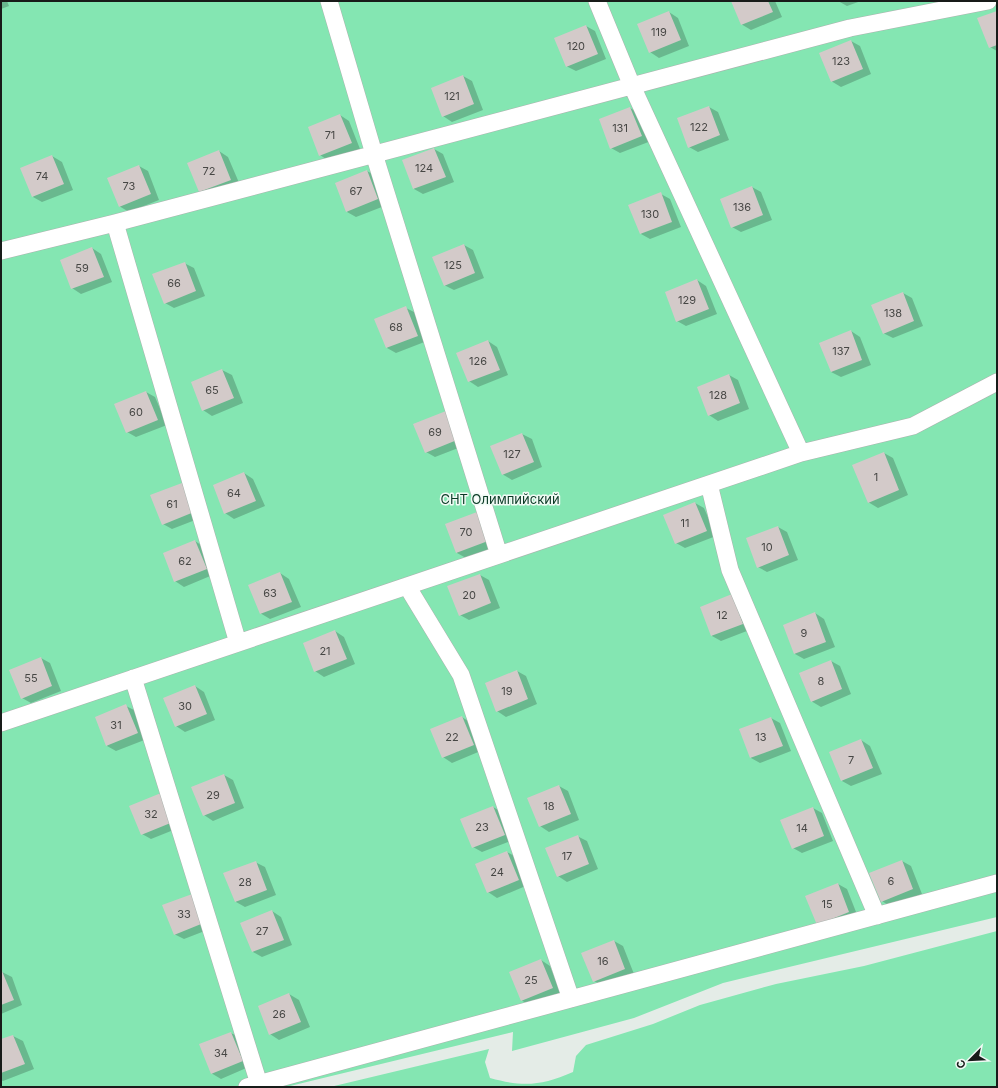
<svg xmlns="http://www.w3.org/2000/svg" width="998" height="1088" font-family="Inter,sans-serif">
  <rect width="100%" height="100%" fill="#e4ece7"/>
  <!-- green -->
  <path fill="#84e6b2" d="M1 1H997V917L723 983 634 1018 512 1051 513 1032 286 1087H1Z
    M997 931V1087H330L489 1049 485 1062 490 1078C523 1087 541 1086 573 1072L576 1056 586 1045 653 1024 700 1005 776 984 864 966Z"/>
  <!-- shadow -->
  <path fill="#0003" d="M1 1H7L9 6 1 9Z
    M732 1H775L782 17 751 30 741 24Z
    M838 1H861L847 6Z
    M669 12 678 18 689 46 659 58 650 52Z
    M997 12V51L990 47Z
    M586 26 595 31 606 59 576 71 566 66Z
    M851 41 860 46 871 74 841 87 831 81Z
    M463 76 472 81 483 110 452 122 443 116Z
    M709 107 718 112 729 140 698 152 689 147Z
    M630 108 639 113 651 141 620 153 611 148Z
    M340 115 349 121 360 149 329 161 320 155Z
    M434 149 443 154 454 182 423 194 414 189 403 161Z
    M219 151 228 157 240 185 209 197 200 191Z
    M52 156 62 162 73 190 42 202 33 197Z
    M139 166 148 171 159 200 129 212 119 206Z
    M367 171 376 176 387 205 356 217 347 212Z
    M752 187 761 192 772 220 741 232 732 227Z
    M661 194 670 199 681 227 650 239 641 234Z
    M464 245 473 250 484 278 454 290 444 285Z
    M92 248 101 254 112 282 81 294 72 288Z
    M184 263 194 268 205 296 174 308 165 303Z
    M697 280 706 286 717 314 686 326 677 321Z
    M903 293 912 298 923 326 893 338 883 333Z
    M406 308 416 313 427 341 396 353 387 348Z
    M851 331 860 337 871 365 841 377 831 372Z
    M488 341 497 347 508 375 478 387 469 381Z
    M222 370 232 375 243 403 212 416 203 410Z
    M729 375 738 380 749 409 718 421 709 415Z
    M146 392 155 397 167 425 136 437 127 432Z
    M446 412 466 445 435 457 426 452Z
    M522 434 532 439 542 467 512 480 502 474Z
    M884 453 893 458 908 495 878 508 868 502Z
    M244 473 253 479 265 506 234 519 225 513Z
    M182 484 191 489 203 517 172 529 163 524Z
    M695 503 704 508 716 536 685 548 676 543Z
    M446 524 497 546 466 558 457 553Z
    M778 527 787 532 798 560 767 572 758 567Z
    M195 541 204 547 215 574 184 587 175 581Z
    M280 573 289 579 301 607 270 619 260 613Z
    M480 575 489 580 500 608 469 620 460 615Z
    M732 595 752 629 721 641 712 636 701 608Z
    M815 613 824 619 835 647 804 659 795 654 784 626Z
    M335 631 344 637 355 664 324 677 315 671Z
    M41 658 50 663 61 691 31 703 22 698Z
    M831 661 840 666 851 694 821 707 811 701Z
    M517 671 526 676 537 704 506 717 497 711Z
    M195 686 204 692 215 720 185 732 176 726Z
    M126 706 136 711 147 739 116 751 107 746Z
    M462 717 471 723 483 750 452 763 443 757Z
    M771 718 780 723 791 751 760 763 751 758 740 730Z
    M861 740 870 746 882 774 851 786 842 781Z
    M224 775 233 780 244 808 213 821 204 815Z
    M559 786 568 791 579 820 549 832 540 826Z
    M130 806 181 827 151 839 142 834Z
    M493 807 502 812 513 840 482 852 473 847Z
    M813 808 822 813 833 841 802 853 793 848Z
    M577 836 587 841 598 869 567 882 558 876Z
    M507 852 516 857 528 885 497 898 488 892Z
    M902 861 911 866 922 894 891 907 882 901Z
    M255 862 265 867 276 895 245 907 236 902 225 874Z
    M838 884 847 889 858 917 818 924Z
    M194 894 215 927 184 939 174 934Z
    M272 911 281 917 292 945 262 957 253 952Z
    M614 941 623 946 634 974 603 986 594 981Z
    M541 960 550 966 561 993 531 1006 521 1000Z
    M2 972 12 977 22 1005 1 1014Z
    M289 994 299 1000 310 1027 279 1040 270 1034Z
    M231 1033 241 1038 251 1066 221 1079 211 1073Z
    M13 1036 23 1041 34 1069 3 1081 1 1080V1041Z"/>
  <!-- building -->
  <path fill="#d3cac9" d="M731 1H768L773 12 741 25Z
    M669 11 681 40 649 53 637 24Z
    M997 11V45L989 48 977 18Z
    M586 25 598 54 566 67 554 38Z
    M851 40 863 69 831 82 819 53Z
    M463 75 474 104 442 117 431 88Z
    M709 106 720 135 688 148 677 118Z
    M630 107 642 136 610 149 599 119Z
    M340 114 352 143 319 156 308 127Z
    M434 148 446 177 413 189 402 160Z
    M219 150 231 180 199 192 187 163Z
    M52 155 64 184 32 197 20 168Z
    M139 165 151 194 119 207 107 178Z
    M367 170 378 199 346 212 335 183Z
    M752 186 763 215 731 228 720 199Z
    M661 192 672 222 640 234 628 205Z
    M464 244 475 273 444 286 432 257Z
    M92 247 104 277 71 289 60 260Z
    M185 262 196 291 164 304 152 274Z
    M697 279 709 309 676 322 665 292Z
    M903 292 914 321 883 334 871 305Z
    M406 306 418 336 386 348 374 319Z
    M851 330 862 360 831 372 819 343Z
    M488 340 500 370 468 382 456 353Z
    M222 369 234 398 202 411 191 382Z
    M729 374 740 403 708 416 697 387Z
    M146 391 158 420 126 433 114 404Z
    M446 411 457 440 425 453 413 424Z
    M522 433 534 462 502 475 490 446Z
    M884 452 899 490 868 503 852 465Z
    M244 472 256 501 224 514 213 485Z
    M182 483 194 512 162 525 150 495Z
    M695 502 707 531 675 544 663 515Z
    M477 512 488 541 456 553 445 524Z
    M778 526 789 555 757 568 746 538Z
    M195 540 207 569 174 582 163 553Z
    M280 572 292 602 260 614 248 585Z
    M480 574 491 603 459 616 447 586Z
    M732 594 743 624 711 636 700 607Z
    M815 612 826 642 794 654 783 625Z
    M335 630 347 659 314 672 303 643Z
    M41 657 52 686 21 699 9 670Z
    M831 660 842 689 811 702 799 673Z
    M517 670 528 699 496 712 485 683Z
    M195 685 207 714 175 727 163 698Z
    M126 704 138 733 106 746 95 717Z
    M462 716 474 745 442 758 430 729Z
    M771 717 783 746 750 758 739 729Z
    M861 739 873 768 841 781 829 752Z
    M224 774 235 803 203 816 191 787Z
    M559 785 571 814 539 827 527 798Z
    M161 793 173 822 141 835 129 806Z
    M493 806 505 835 472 848 460 819Z
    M813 807 824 836 792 849 780 820Z
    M578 835 589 864 557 877 545 848Z
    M507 851 519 880 487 893 475 864Z
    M902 860 913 889 881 902 869 873Z
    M256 861 267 890 235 902 223 873Z
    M838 883 849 912 817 925 805 896Z
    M195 893 206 922 174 935 162 905Z
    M272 910 284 940 252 952 240 923Z
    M614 940 625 969 593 982 581 953Z
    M541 959 553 988 521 1001 509 972Z
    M1 971H2L14 1000 1 1005Z
    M289 993 301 1022 269 1035 258 1006Z
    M231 1032 243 1061 211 1074 199 1044Z
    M13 1035 25 1064 1 1073V1039Z"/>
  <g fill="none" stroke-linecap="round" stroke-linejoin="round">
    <!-- lane casing -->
    <g stroke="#abb3ae" stroke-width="18">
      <path id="lane" d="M329 1 374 154 499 555
        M597 1 632 86 801 453
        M115 223 238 643
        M1 251 115 223 850 28 988 1
        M709 484 730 570 877 916
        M407 586 461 675 571 999
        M133 678 259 1084
        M1 723 801 453 913 426 997 382
        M247 1087 997 883"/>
    </g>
    <!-- lane -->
    <use href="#lane" stroke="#fff" stroke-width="17"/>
  </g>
  <g text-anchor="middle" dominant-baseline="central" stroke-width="3" stroke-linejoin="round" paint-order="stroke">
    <!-- number labels -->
    <g font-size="11" fill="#474745">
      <text x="659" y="32">119</text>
      <text x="576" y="46">120</text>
      <text x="841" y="61">123</text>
      <text x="452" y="96">121</text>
      <text x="699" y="127">122</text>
      <text x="620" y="128">131</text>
      <text x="330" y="135">71</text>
      <text x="424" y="168">124</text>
      <text x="209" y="171">72</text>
      <text x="42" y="176">74</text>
      <text x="129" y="186">73</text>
      <text x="356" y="191">67</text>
      <text x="742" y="207">136</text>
      <text x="650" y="214">130</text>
      <text x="453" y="265">125</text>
      <text x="82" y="268">59</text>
      <text x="174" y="283">66</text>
      <text x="687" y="300">129</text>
      <text x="893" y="313">138</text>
      <text x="396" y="327">68</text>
      <text x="841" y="351">137</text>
      <text x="478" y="361">126</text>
      <text x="212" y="390">65</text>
      <text x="718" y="395">128</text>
      <text x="136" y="412">60</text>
      <text x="435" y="432">69</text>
      <text x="512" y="454">127</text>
      <text x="876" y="477">1</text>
      <text x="234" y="493">64</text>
      <text x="172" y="504">61</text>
      <text x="685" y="523">11</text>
      <text x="466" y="532">70</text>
      <text x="767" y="547">10</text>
      <text x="185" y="561">62</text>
      <text x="270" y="593">63</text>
      <text x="469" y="595">20</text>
      <text x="722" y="615">12</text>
      <text x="804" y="633">9</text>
      <text x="325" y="651">21</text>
      <text x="31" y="678">55</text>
      <text x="821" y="681">8</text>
      <text x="507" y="691">19</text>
      <text x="185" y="706">30</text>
      <text x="116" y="725">31</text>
      <text x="452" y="737">22</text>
      <text x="761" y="737">13</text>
      <text x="851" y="760">7</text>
      <text x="213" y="795">29</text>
      <text x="549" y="806">18</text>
      <text x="151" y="814">32</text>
      <text x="482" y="827">23</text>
      <text x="802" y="828">14</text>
      <text x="567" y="856">17</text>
      <text x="497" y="872">24</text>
      <text x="891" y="881">6</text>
      <text x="245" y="882">28</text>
      <text x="827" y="904">15</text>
      <text x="184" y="914">33</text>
      <text x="262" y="931">27</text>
      <text x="603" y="961">16</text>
      <text x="531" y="980">25</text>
      <text x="279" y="1014">26</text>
      <text x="221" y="1053">34</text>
    </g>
    <!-- park labels -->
    <g font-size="13" fill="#0a3a25" stroke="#f1faf5">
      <text x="500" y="499">СНТ Олимпийский</text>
    </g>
  </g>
  <!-- border -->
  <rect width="998" height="1088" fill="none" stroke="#181b19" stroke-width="4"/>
  <!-- north arrow -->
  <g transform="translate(970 1060) rotate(246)" stroke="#f1faf5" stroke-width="3" paint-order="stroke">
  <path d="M0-3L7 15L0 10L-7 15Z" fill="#181b19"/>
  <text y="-6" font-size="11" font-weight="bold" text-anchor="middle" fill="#181b19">С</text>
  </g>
</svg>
